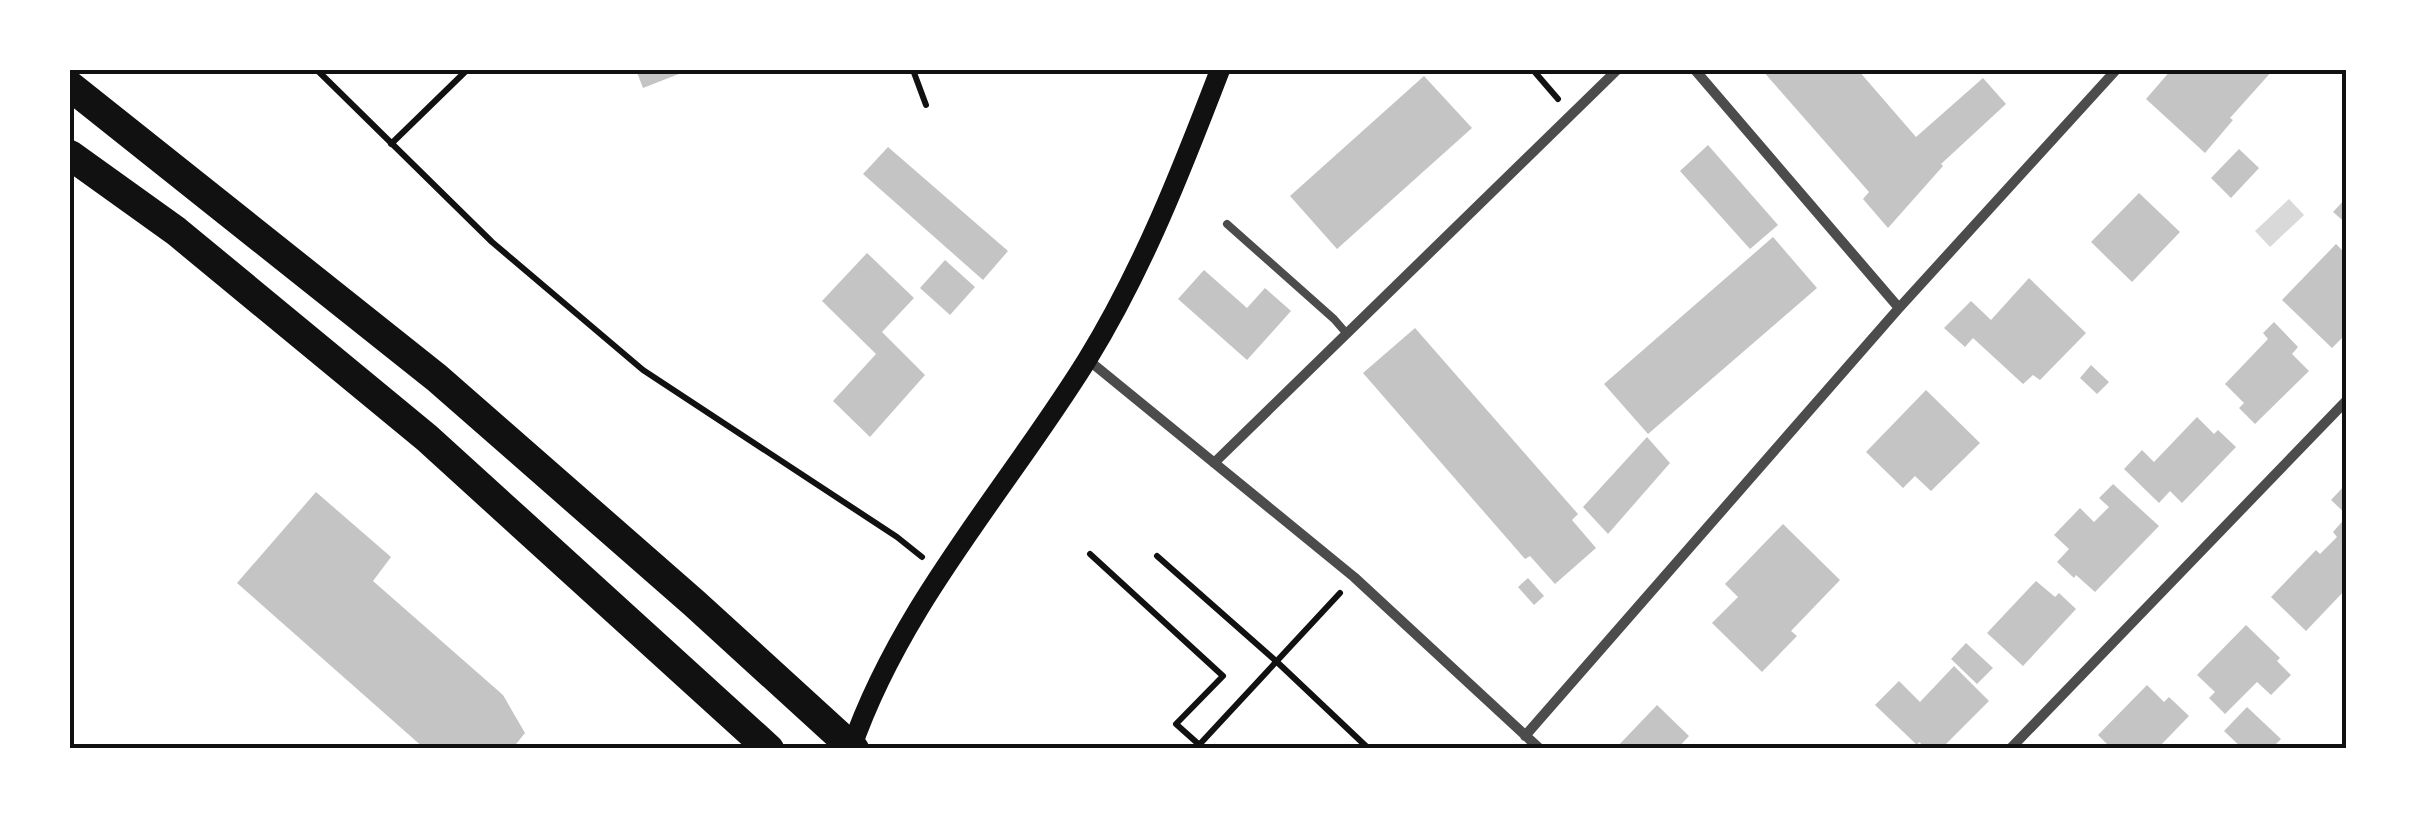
<svg xmlns="http://www.w3.org/2000/svg" width="2417" height="819" font-family="'DejaVu Sans',sans-serif">
  <rect width="100%" height="100%" fill="#fff"/>
  <!-- water -->
  <path fill="#d9d9d9" d="M2289 199 2304 215 2270 247 2255 231Z"/>
  <!-- building -->
  <path fill="#c4c4c4" d="M636 70H689L643 88Z
    M1762 70H1858L1916 137 1983 78 2006 104 1941 164 1943 166 1888 228 1863 199 1869 192Z
    M2171 70H2273L2230 118 2233 120 2205 153 2146 99Z
    M1424 76 1472 128 1337 249 1290 196Z
    M1708 145 1778 225 1750 249 1680 171Z
    M888 147 1008 251 983 280 863 174Z
    M2239 149 2259 168 2231 198 2211 178Z
    M2139 193 2180 232 2132 282 2091 242Z
    M2347 197V224L2333 212Z
    M1773 237 1817 288 1648 434 1604 384Z
    M2336 244 2347 255V333L2332 348 2282 300Z
    M867 253 914 298 882 332 925 375 870 437 833 401 876 354 822 301Z
    M945 260 975 287 950 315 920 288Z
    M1204 270 1247 308 1265 288 1291 311 1247 360 1178 299Z
    M2029 278 2086 333 2040 380 2033 375 2023 384 1973 338 1965 347 1944 328 1971 301 1991 320Z
    M2274 322 2298 347 2292 354 2309 371 2255 424 2239 408 2244 403 2225 384 2268 339 2263 333Z
    M1415 328 1578 514 1572 520 1596 548 1555 584 1530 556 1525 559 1363 373Z
    M2091 365 2109 382 2097 394 2080 378Z
    M1926 390 1980 443 1931 491 1915 476 1903 488 1866 452Z
    M2197 417 2214 434 2218 430 2236 447 2182 503 2170 491 2159 503 2124 469 2142 450 2154 462Z
    M1647 437 1670 463 1608 534 1583 507Z
    M2347 483V515L2331 500Z
    M2113 484 2159 526 2095 592 2076 575 2074 578 2057 562 2069 549 2054 535 2080 508 2094 522 2109 507 2099 498Z
    M316 492 391 557 373 581 503 695 525 733 512 749H425L237 583Z
    M2347 516V588L2306 631 2271 597 2316 550 2320 554 2337 537 2333 532Z
    M1783 524 1840 580 1791 631 1797 636 1762 672 1712 623 1738 597 1725 584Z
    M1528 578 1544 596 1534 605 1518 587Z
    M2036 581 2055 597 2059 593 2076 609 2023 666 1987 633Z
    M2246 625 2280 658 2277 661 2291 675 2271 695 2257 682 2225 714 2209 698 2215 692 2197 675Z
    M1966 643 1993 668 1977 684 1951 659Z
    M1954 666 1989 701 1941 749H1927L1919 742 1917 745 1875 705 1899 681 1920 702Z
    M2147 685 2164 702 2169 697 2189 716 2157 749H2112L2098 735Z
    M1657 705 1689 736 1677 749H1615Z
    M2247 707 2281 739 2271 749H2243L2224 731Z"/>
  <g fill="none" stroke-linecap="round" stroke-linejoin="round">
    <!-- path -->
    <path stroke="#111" stroke-width="6" d="M317 70 492 242 643 370 897 537 922 557
      M913 70 926 105
      M1533 70 1558 99
      M391 144 467 70
      M1090 554 1223 676 1176 724 1204 749
      M1157 556 1276 661 1369 749
      M1199 745 1340 593"/>
    <!-- service -->
    <path stroke="#4c4c4c" stroke-width="8" d="M1227 224 1334 319 1347 334"/>
    <!-- minor -->
    <path stroke="#4c4c4c" stroke-width="10" d="M1695 70 1899 308
      M1087 359 1354 577 1540 749
      M1214 463 1617 70
      M1525 736 1899 308 2116 70
      M2010 749 2347 400"/>
    <!-- secondary -->
    <path stroke="#111" stroke-width="20" d="M851 749C901 604 1007 489 1087 360 1143 269 1182 169 1220 70"/>
    <!-- motorway -->
    <path stroke="#111" stroke-width="30" d="M70 86 437 378 694 603 854 749
      M70 155 176 231 427 438 769 749"/>
  </g>
  <!-- border -->
  <rect width="2417" height="819" fill="none" stroke="#ffffff" stroke-width="145"/>
  <rect x="72" y="72" width="2272" height="674" fill="none" stroke="#111" stroke-width="4"/>
</svg>
